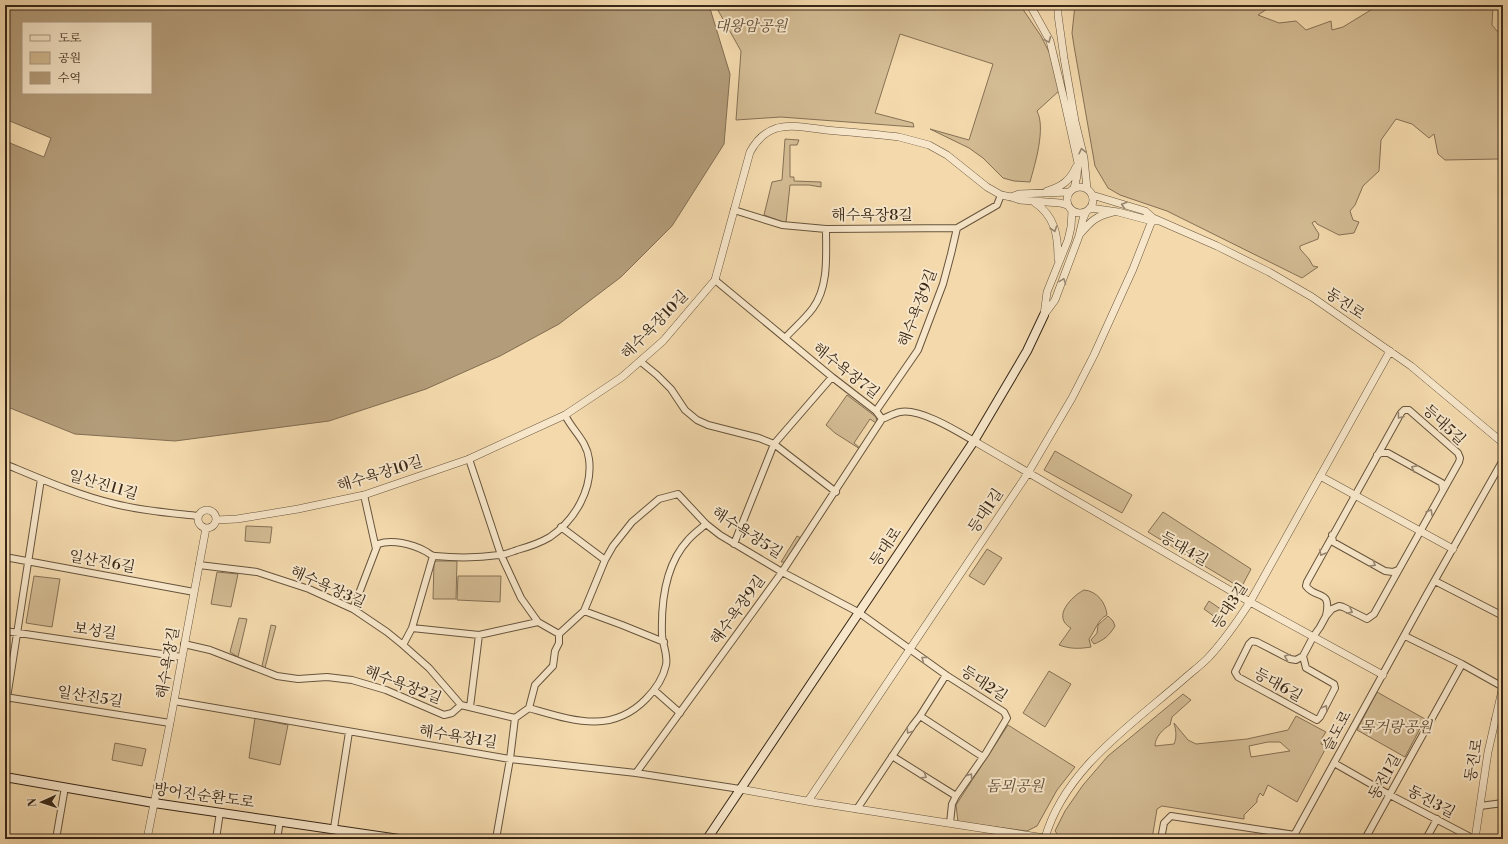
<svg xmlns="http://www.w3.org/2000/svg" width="1508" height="844" font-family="'Libre Bodoni','Noto Serif KR',serif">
  <rect width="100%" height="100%" fill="#f3d9ac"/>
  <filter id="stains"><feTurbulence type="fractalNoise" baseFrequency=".005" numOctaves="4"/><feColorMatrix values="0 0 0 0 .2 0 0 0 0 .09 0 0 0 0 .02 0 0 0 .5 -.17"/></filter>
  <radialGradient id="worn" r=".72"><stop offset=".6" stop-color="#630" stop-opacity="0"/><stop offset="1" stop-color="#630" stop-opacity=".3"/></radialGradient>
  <!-- green -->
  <path fill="#d3bb93" stroke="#867155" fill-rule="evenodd" d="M715 5H1020L1041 36 1054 62 1060 90 1037 111C1046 128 1035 164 1030 182L1014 181 1003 178 983 158 969 148 930 129 969 140 993 64 900 34 875 113 913 123 914 127 781 117 736 120 741 51Z
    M1075 5H1273L1258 15 1279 23 1296 21 1306 30 1331 21 1332 30 1343 27 1379 5H1493L1492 25 1503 38V155L1499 159 1445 160 1438 154 1434 134 1429 138 1412 124 1396 119 1381 140 1379 171 1363 186 1355 205 1350 211 1353 220 1359 222 1354 233 1339 235 1317 224 1315 221 1312 223 1319 234 1318 239 1300 246V249L1309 259 1313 266 1318 267 1302 278 1167 211 1120 195 1108 188 1095 166 1074 46 1072 33Z
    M785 139 799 140 797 145H790V177H794V181L821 182V187L809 185H790L786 223 764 215 772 182 782 180Z
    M847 395 876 417 877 423 860 449 835 433 826 425ZM870 419 876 423 860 448 854 443Z
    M1055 451 1132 495 1122 513 1044 470Z
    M1163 512 1251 569 1241 588 1148 532Z
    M246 526 272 527 270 543 245 541Z
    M797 536 801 538 786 562H781Z
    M987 549 1002 558 984 585 969 576Z
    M436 561H457L456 599H433L434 563Z
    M217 572 238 574 231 607 211 604Z
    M34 576 60 579 52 627 26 623Z
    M458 576H501L500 602 457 600Z
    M1084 590C1097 591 1106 603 1107 615 1098 619 1095 631 1089 639L1091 647C1079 649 1070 649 1059 645L1071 628C1051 617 1072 596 1084 590Z
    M1209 601 1225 612 1219 620 1204 609Z
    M1108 616 1113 621 1115 626C1110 635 1104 640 1094 644L1091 640 1097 633 1098 625Z
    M239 618 247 619 238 657 230 652Z
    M271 625 276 626 265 668 262 666Z
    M1049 671 1071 684 1045 727 1023 713Z
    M1377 692 1425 719 1405 757 1357 730Z
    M1183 694 1191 700 1172 717 1170 725C1163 729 1155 737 1155 746L1174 744C1177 737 1176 730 1174 723L1188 740 1196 744 1247 739 1288 730 1296 716 1326 732 1322 738 1321 744 1327 746 1297 802 1268 785 1263 796 1260 793 1257 799V802L1244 815V819L1162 806 1157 809 1152 839H1082L1058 835 1055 831 1065 811 1083 785 1108 756ZM1268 742H1280L1290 751 1251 757 1249 746Z
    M255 718 288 725 280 765 249 758Z
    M1008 725 1075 767 1057 790 1037 826 1027 831 958 822 956 805Z
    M115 743 146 749 142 766 112 760Z"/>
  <!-- water -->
  <path fill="#b39c79" stroke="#826d52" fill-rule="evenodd" d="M5 5H709L730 74 724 144 672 226 621 277 559 324 500 356 426 389 329 421 175 441 75 434 5 406V141L44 157 51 138 5 119ZM23 23H151V93H23Z"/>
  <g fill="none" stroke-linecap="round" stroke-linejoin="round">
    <!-- minor casing -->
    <g stroke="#67543c" stroke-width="8">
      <path id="minor" d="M734 210 782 225 826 229 957 228 997 205 1001 195
        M715 280 832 377 876 411 882 419C888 417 894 413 900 412 920 408 957 431 974 441
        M785 338C794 328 805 319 813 308 829 286 826 255 826 229
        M641 362 657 375 671 389 685 410 697 420 708 425 759 438 774 444 836 492
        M876 411 918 350 943 284 951 254 957 228
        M1377 455 1381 453H1388L1442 483 1443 490
        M469 459 501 555 521 598 538 622 559 634
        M5 464C41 479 77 495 115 504 142 511 170 513 198 516
        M561 527 605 560
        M1332 535 1333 542 1385 571 1393 572 1398 570
        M734 544 774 444 832 377
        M376 549 378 544C392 539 412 544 425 551 429 553 431 556 435 556 456 558 478 558 499 555 505 555 511 552 517 550 528 547 540 543 550 537 575 520 593 489 589 459 587 441 572 430 565 415
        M5 557 194 592
        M199 565 257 572 309 589 353 609 387 632 403 645 429 668 461 705
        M1435 581 1503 616
        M353 609 376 549 364 495
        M584 611 622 625 664 642
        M412 628 479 635 538 622
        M5 631 182 657
        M559 634 584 611 605 560 613 546 632 522 659 499 678 494 706 524 720 535 782 572 858 612 946 675 1004 712 1007 718 986 753 956 796 952 804 950 823
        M1405 636 1462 664 1503 687
        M184 644 210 650 277 676 298 679 327 677 352 680 386 690 444 715 452 713 461 705 515 718 529 708
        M403 645 412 628 433 556
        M1303 656 1306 668 1334 684 1335 688 1320 717 1317 720 1238 677 1235 672 1249 644 1252 641 1257 642 1290 659 1296 660 1303 656 1313 637 1320 627 1326 616 1332 609 1339 606 1343 607 1367 619 1374 614 1459 462 1460 458 1458 453 1409 410H1404L1401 413 1307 582 1306 586C1316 600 1332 588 1326 616
        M654 690 680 713
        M5 697 170 723
        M174 701 510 759 636 773 740 789
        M470 707 479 635
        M529 708C572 720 611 735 646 699 656 689 663 679 666 665 668 655 663 646 662 635 661 604 665 565 688 540 693 534 700 529 706 524
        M529 708 535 685 553 666 555 651 559 643V634
        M5 711 41 479
        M920 716 983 757
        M1495 720 1503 722
        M892 756 956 796
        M1334 763 1390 795 1474 839
        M636 773 782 572 882 419
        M5 793 7 777
        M1480 806 1503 803
        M857 809 913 725 920 716 946 675
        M334 828 349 732
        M56 839 65 787
        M216 839 220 812
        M277 839 280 821
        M496 839 510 759 515 718
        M1161 839 1164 823 1171 816 1295 835
        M1292 839 1427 594 1503 460
        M1365 839 1462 664
        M1426 839 1437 819"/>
    </g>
    <!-- tertiary casing -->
    <g stroke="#67543c" stroke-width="8">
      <path id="tertiary" d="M1030 5 1050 41 1065 104 1078 163 1077 176 1074 188
        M1058 5V15L1064 58 1075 121 1084 158 1087 189
        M1067 200a13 13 0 1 1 26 0a13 13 0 1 1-26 0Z
        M1047 191C1061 187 1070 181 1076 167
        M1092 195 1145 211 1153 218 1217 246 1269 272 1312 297 1411 366 1503 443
        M1011 197 1019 194 1069 192
        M1034 202C1055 216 1058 235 1058 259
        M1090 208 1118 212 1152 221H1157
        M1080 234C1091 221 1096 216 1113 212
        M1044 315 1055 300 1079 236 1083 219 1086 212
        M1044 315 1047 292 1068 240 1071 227 1072 211
        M974 441 1250 602 1383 675
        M1320 476 1453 549
        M198 519a9 9 0 1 1 18 0a9 9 0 1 1-18 0Z
        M216 520 237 519 298 509 364 495 469 459 565 415 622 377 663 341 715 280 750 152C756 141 764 132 777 128 792 124 810 128 826 130 850 132 875 134 899 137L929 145 947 155 987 187 1001 195 1011 197 1020 200 1060 203 1067 205
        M740 789 812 802 1051 839
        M808 801 1028 473 1072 398 1094 355 1133 269 1153 218
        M1045 838C1065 768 1133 724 1185 678 1193 671 1201 665 1208 658 1224 641 1237 622 1250 602L1390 351
        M147 839 170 723 206 528
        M1475 839 1488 752 1503 686"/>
    </g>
    <!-- secondary casing -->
    <g stroke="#382717" stroke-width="10">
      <path id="secondary" d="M5 777 154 803 399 839
        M707 839 974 441 1027 351 1044 315"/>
    </g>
    <!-- minor -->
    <use href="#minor" stroke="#f7e6c9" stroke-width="6"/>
    <!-- tertiary -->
    <use href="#tertiary" stroke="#f7e6c9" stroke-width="7"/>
    <!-- secondary -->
    <use href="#secondary" stroke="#f7e6c9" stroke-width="8"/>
  </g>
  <!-- one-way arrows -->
  <defs><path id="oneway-chevron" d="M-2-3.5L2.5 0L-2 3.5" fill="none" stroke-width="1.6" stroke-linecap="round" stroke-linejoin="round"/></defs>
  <g stroke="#988670">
    <use href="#oneway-chevron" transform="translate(1048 40) rotate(67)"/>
    <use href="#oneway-chevron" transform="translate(1082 151) rotate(-103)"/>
    <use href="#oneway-chevron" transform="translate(1124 205) rotate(-163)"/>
    <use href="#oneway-chevron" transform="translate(1054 229) rotate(72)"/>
    <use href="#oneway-chevron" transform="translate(1063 281) rotate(-70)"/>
    <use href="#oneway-chevron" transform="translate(1400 416) rotate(127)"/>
    <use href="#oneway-chevron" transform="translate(1414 468) rotate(-152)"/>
    <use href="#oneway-chevron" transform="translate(1430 512) rotate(-60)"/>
    <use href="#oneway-chevron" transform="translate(1322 553) rotate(119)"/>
    <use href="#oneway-chevron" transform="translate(1373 564) rotate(29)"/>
    <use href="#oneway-chevron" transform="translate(1350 611) rotate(27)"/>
    <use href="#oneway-chevron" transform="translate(1287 657) rotate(-158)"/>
    <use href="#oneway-chevron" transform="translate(924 659) rotate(-144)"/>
    <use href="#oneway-chevron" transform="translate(1325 708) rotate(-60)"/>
    <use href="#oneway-chevron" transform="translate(909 731) rotate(123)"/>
    <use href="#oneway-chevron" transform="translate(924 776) rotate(32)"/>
    <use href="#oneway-chevron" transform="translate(970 776) rotate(-55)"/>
  </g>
  <g text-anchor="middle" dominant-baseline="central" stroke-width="4" stroke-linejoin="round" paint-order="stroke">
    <!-- park labels -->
    <g font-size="15" font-style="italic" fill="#5f4c36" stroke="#f7e6c9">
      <text x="751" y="26">대왕암공원</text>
      <text x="1396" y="727">목거랑공원</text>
      <text x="1015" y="786">돔뫼공원</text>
    </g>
    <!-- street labels -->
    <g font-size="15" fill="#382717" stroke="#f7e6c9">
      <text x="872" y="215">해수욕장8길</text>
      <text transform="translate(1345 304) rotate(34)">동진로</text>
      <text transform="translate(918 308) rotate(-69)">해수욕장9길</text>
      <text transform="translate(655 325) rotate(-46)">해수욕장10길</text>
      <text transform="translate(846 371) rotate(38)">해수욕장7길</text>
      <text transform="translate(1444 425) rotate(43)">등대5길</text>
      <text transform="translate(380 474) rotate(-17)">해수욕장10길</text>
      <text transform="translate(103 485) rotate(16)">일산진11길</text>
      <text transform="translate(986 511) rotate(-56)">등대1길</text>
      <text transform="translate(747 533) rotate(33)">해수욕장5길</text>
      <text transform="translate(886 547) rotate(-56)">등대로</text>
      <text transform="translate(1184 549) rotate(30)">등대4길</text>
      <text transform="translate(102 562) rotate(10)">일산진6길</text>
      <text transform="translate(328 587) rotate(24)">해수욕장3길</text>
      <text transform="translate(1230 606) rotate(-57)">등대3길</text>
      <text transform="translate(738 610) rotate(-54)">해수욕장9길</text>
      <text transform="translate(95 631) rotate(8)">보성길</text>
      <text transform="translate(168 663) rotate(-80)">해수욕장길</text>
      <text transform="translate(984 684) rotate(33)">등대2길</text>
      <text transform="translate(403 685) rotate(21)">해수욕장2길</text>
      <text transform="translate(1278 685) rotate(29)">등대6길</text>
      <text transform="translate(90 697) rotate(9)">일산진5길</text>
      <text transform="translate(1337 731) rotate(-61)">슬도로</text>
      <text transform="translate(458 737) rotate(9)">해수욕장1길</text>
      <text transform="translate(1474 760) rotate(-80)">동진로</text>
      <text transform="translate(1385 777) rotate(-61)">동진1길</text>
      <text transform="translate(204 796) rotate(8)">방어진순환도로</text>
      <text transform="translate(1431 802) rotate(28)">동진3길</text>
    </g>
  </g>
  <!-- margin -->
  <rect width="1508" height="844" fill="none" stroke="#f3d9ac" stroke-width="20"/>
  <rect x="6" y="6" width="1496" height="832" fill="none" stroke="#382717" stroke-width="2"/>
  <rect x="10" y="10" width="1488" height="824" fill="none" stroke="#382717"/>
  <!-- legend -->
  <rect x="22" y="22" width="130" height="72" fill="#f7e6c9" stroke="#ab9a82"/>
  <rect x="30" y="35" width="20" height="6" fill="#f7e6c9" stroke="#ab9a82"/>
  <text x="58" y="42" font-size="12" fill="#382717">도로</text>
  <rect x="30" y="52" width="20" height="12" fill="#d3bb93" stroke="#ab9a82"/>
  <text x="58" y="62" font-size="12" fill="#382717">공원</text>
  <rect x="30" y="72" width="20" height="12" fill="#b39c79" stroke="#ab9a82"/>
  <text x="58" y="82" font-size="12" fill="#382717">수역</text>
  <!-- north arrow -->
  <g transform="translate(42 802) rotate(267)" stroke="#f7e6c9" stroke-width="3" paint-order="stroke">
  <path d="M0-3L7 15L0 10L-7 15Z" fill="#382717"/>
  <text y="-6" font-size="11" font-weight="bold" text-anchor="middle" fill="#382717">N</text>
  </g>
  <rect width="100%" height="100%" filter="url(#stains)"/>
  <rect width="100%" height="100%" fill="url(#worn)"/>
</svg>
